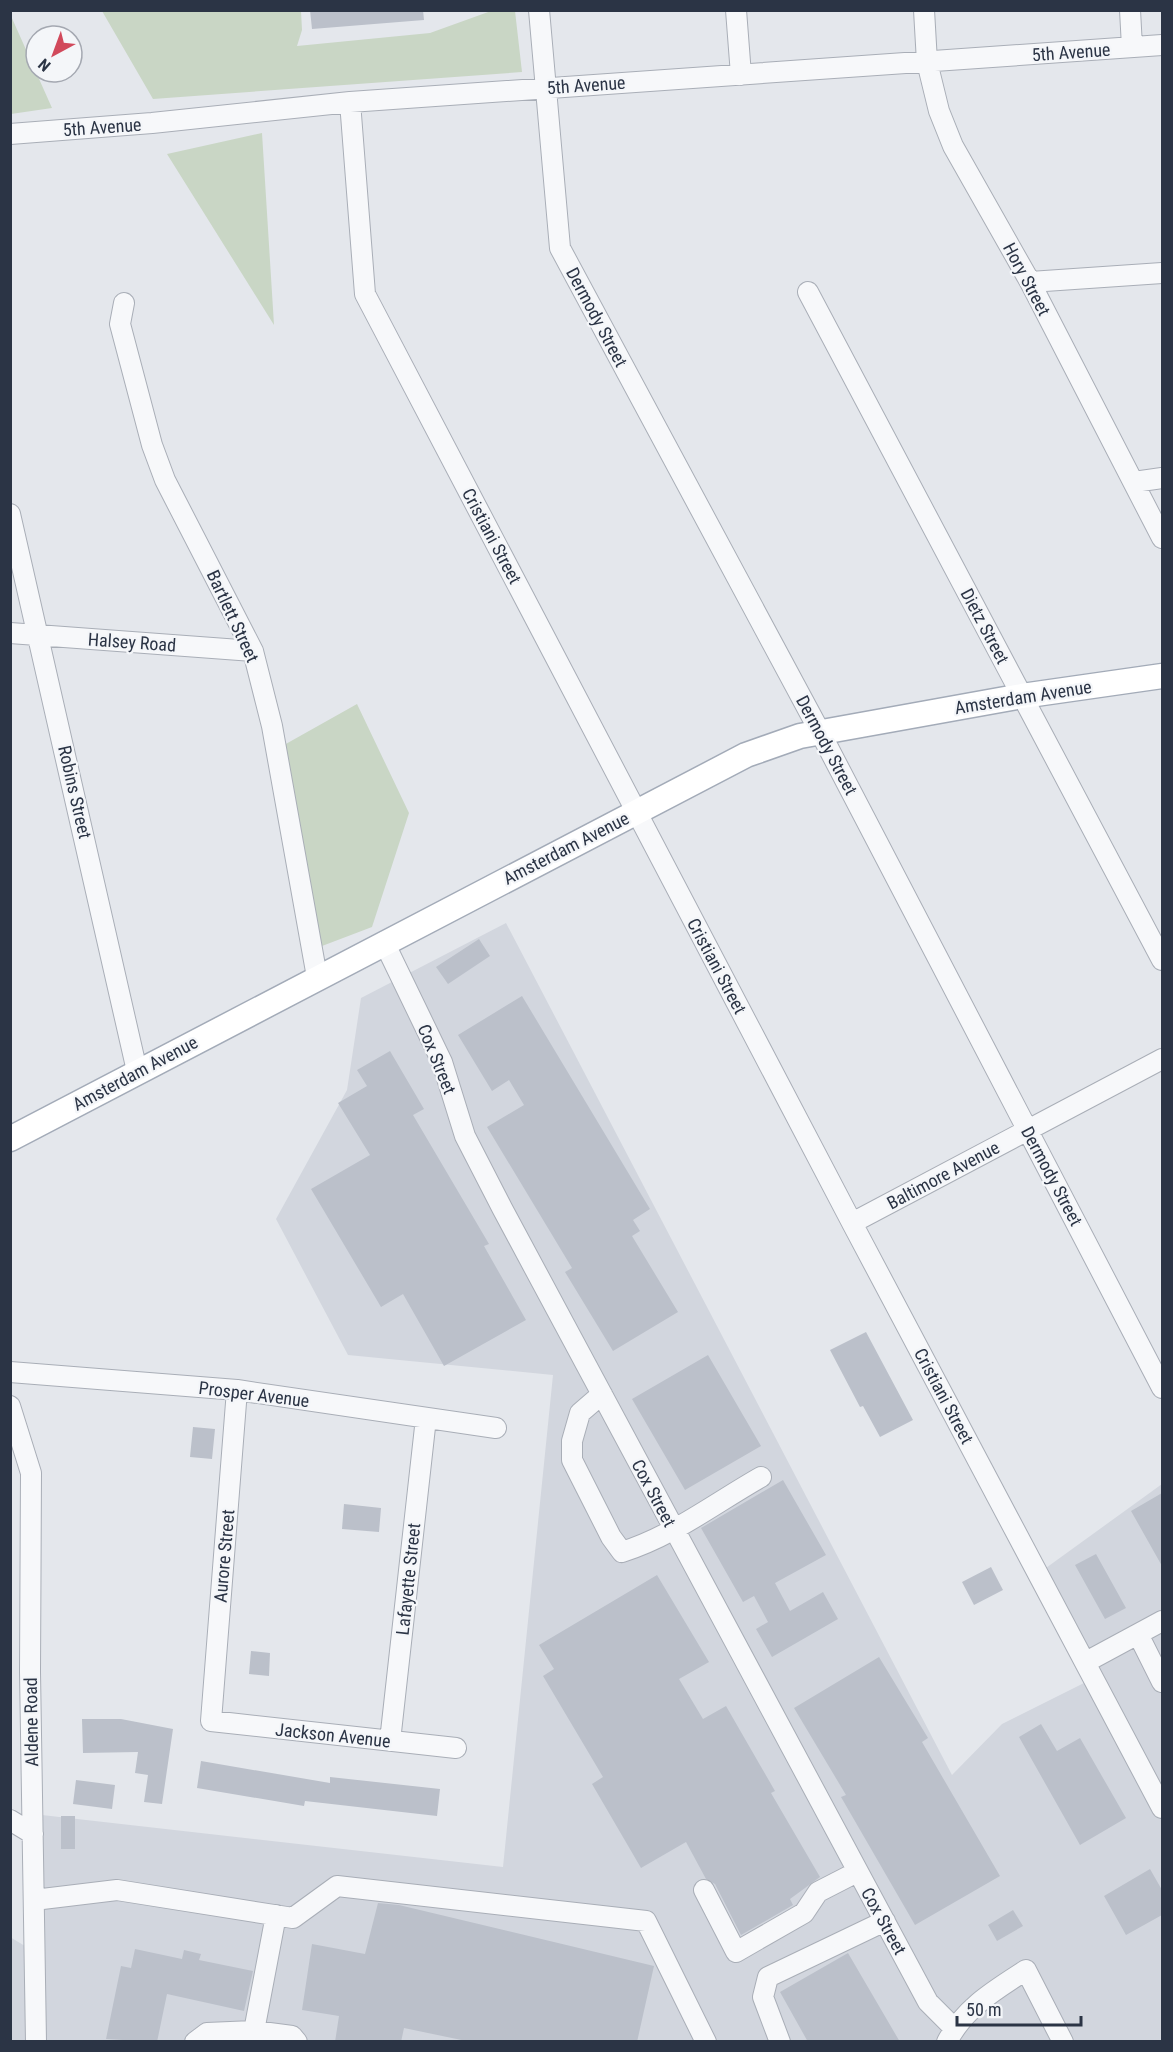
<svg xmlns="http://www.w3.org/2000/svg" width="1173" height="2052" font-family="'Roboto Condensed',sans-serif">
  <rect width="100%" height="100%" fill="#e4e7ec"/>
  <!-- built -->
  <path fill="#d2d6de" d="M506 923 952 1775 1002 1724 1092 1679 1039 1573 1162 1484V2041H11L10 1937 30 1949 33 1814 503 1867 553 1375 348 1355 276 1219 347 1090 361 998Z"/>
  <!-- green -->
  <path fill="#c9d6c5" d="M102 11H301L302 30 297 46 430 33 491 11H515L522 72 153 99Z
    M10 16H11L52 108 11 114Z
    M262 133 274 325 167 154Z
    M357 704 409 813 372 927 322 946 284 745Z"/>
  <!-- building -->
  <path fill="#bbc0ca" d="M310 10H423L424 20 312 29Z
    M479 939 490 956 448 984 436 967Z
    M522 996 650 1209 633 1220 640 1231 632 1236 678 1312 613 1351 565 1272 572 1268 487 1127 524 1105 509 1080 492 1091 458 1035Z
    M390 1051 424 1109 413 1115 489 1244 484 1246 526 1320 444 1366 403 1294 381 1307 311 1189 370 1155 338 1103 367 1086 357 1070Z
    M866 1332 913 1420 880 1437 863 1406 860 1407 830 1350Z
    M708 1355 761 1446 685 1490 632 1399Z
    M193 1427 215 1429 212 1459 190 1457Z
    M783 1480 826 1555 775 1583 790 1611 823 1592 838 1619 772 1657 756 1629 768 1622 754 1596 743 1602 701 1528Z
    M1162 1493V1566L1131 1511Z
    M344 1504 381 1508 379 1532 342 1529Z
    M1096 1554 1126 1608 1105 1619 1075 1565Z
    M991 1567 1003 1590 974 1605 962 1582Z
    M657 1575 709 1662 679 1679 703 1719 726 1706 775 1791 771 1793 820 1877 790 1899 793 1905 741 1935 715 1884 706 1879 686 1842 641 1868 592 1784 603 1777 543 1676 554 1669 539 1645Z
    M251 1651 270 1653 269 1676 249 1674Z
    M879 1657 928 1738 922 1742 1000 1876 915 1925 841 1797 846 1795 794 1708Z
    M82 1719H121L173 1729 162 1804 144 1802 148 1775 135 1773 138 1752 83 1753Z
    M1041 1724 1057 1751 1080 1738 1126 1818 1080 1845 1019 1737Z
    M201 1761 330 1783V1777L440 1789 437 1816 305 1801 304 1806 197 1788Z
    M76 1780 115 1785 112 1809 73 1804Z
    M61 1816H75V1849H61Z
    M1150 1869 1162 1890V1915L1126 1935 1104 1896Z
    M378 1903 399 1905 654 1966 637 2042H471L404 2028 401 2042H335L339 2016 302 2010 312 1944 365 1954Z
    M1013 1910 1023 1926 997 1941 988 1925Z
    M135 1949 182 1959 184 1950 201 1954 199 1960 253 1971 244 2011 167 1994 157 2042 106 2039 121 1966 131 1968Z
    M848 1953 900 2042H808L780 1992Z"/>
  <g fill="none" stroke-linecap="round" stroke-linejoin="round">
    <!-- minor casing -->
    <g stroke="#a9aeb7" stroke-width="22">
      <path id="minor" d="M539 10 560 248 820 732 1162 1388
        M736 10 741 75
        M924 10 927 62 939 111 953 146 1030 282 1162 538
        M1130 10 1132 47
        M350 102 365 294 852 1223 1162 1808
        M10 134 152 123 350 102 1162 45
        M1030 282 1162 273
        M808 292 1162 960
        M124 303 120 324 152 445 165 480 253 651 272 726 317 977
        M1134 482 1162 478
        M10 514 137 1071
        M10 633 253 651
        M384 942 442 1062 465 1136 502 1208 928 2002 954 2028
        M852 1223 1162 1059
        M10 1372 237 1390 496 1428
        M237 1390 211 1721 456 1748
        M602 1394 580 1413 572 1441V1460L611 1537 622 1552C673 1536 715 1503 761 1477
        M10 1406 31 1473 30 1672 36 2042
        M1138 1634 1162 1682
        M1086 1662 1162 1621
        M390 1741 426 1418
        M10 1820 33 1834
        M704 1890 736 1952 804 1913 818 1892 857 1872
        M34 1900 117 1890 293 1918 337 1886 646 1921 706 2042
        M254 2031 292 2036 297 2042
        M195 2042 207 2033 254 2031 276 1915
        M780 2042 763 1997 768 1977 885 1921
        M947 2042C964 2008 995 1990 1026 1970L1063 2042"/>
    </g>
    <!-- major casing -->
    <g stroke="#a3abb8" stroke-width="27">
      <path id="major" d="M10 1139 746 755 800 736 1022 696 1162 676"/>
    </g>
    <!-- minor -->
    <use href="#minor" stroke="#f7f8fa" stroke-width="20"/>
    <!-- major -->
    <use href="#major" stroke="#fff" stroke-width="24"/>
  </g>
  <g text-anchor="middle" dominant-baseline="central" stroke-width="4.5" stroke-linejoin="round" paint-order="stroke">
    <!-- street labels -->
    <g font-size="18" fill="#2b3445" stroke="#f4f6f9">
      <text transform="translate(1071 52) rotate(-4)">5th Avenue</text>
      <text transform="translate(586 85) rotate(-4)">5th Avenue</text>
      <text transform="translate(102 127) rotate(-4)">5th Avenue</text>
      <text transform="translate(1027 279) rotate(62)">Hory Street</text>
      <text transform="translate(597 317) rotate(62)">Dermody Street</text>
      <text transform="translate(492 536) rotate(62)">Cristiani Street</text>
      <text transform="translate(233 616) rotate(65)">Bartlett Street</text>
      <text transform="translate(985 626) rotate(62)">Dietz Street</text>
      <text transform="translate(132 642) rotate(4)">Halsey Road</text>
      <text transform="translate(1023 697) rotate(-9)">Amsterdam Avenue</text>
      <text transform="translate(827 745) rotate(62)">Dermody Street</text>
      <text transform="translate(75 792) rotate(77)">Robins Street</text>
      <text transform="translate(566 848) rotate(-27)">Amsterdam Avenue</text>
      <text transform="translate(717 966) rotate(62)">Cristiani Street</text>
      <text transform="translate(437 1059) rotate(68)">Cox Street</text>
      <text transform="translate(135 1073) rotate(-28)">Amsterdam Avenue</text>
      <text transform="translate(943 1175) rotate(-28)">Baltimore Avenue</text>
      <text transform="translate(1052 1176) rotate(62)">Dermody Street</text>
      <text transform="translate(254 1394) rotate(7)">Prosper Avenue</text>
      <text transform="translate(944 1396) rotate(62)">Cristiani Street</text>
      <text transform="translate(654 1493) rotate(62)">Cox Street</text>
      <text transform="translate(224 1556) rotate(-85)">Aurore Street</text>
      <text transform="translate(408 1579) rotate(-84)">Lafayette Street</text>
      <text transform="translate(31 1722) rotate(-91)">Aldene Road</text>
      <text transform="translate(333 1735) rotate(6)">Jackson Avenue</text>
      <text transform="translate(884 1921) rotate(61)">Cox Street</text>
    </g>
  </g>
  <!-- border -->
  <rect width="1173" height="2052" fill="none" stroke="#2b3445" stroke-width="24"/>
  <!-- north arrow -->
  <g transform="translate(54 54) rotate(221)"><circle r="28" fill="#f4f6f9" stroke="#a4a8b1" stroke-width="1.5"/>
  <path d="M0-4.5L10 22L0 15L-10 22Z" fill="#d1495b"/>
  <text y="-9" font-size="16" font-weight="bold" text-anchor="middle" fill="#2b3445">N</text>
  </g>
  <!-- scale -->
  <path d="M957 2016v9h124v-9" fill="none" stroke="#2b3445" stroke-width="3"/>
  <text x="966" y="2016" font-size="18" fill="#2b3445" stroke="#f4f6f9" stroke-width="4.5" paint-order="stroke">50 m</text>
</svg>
